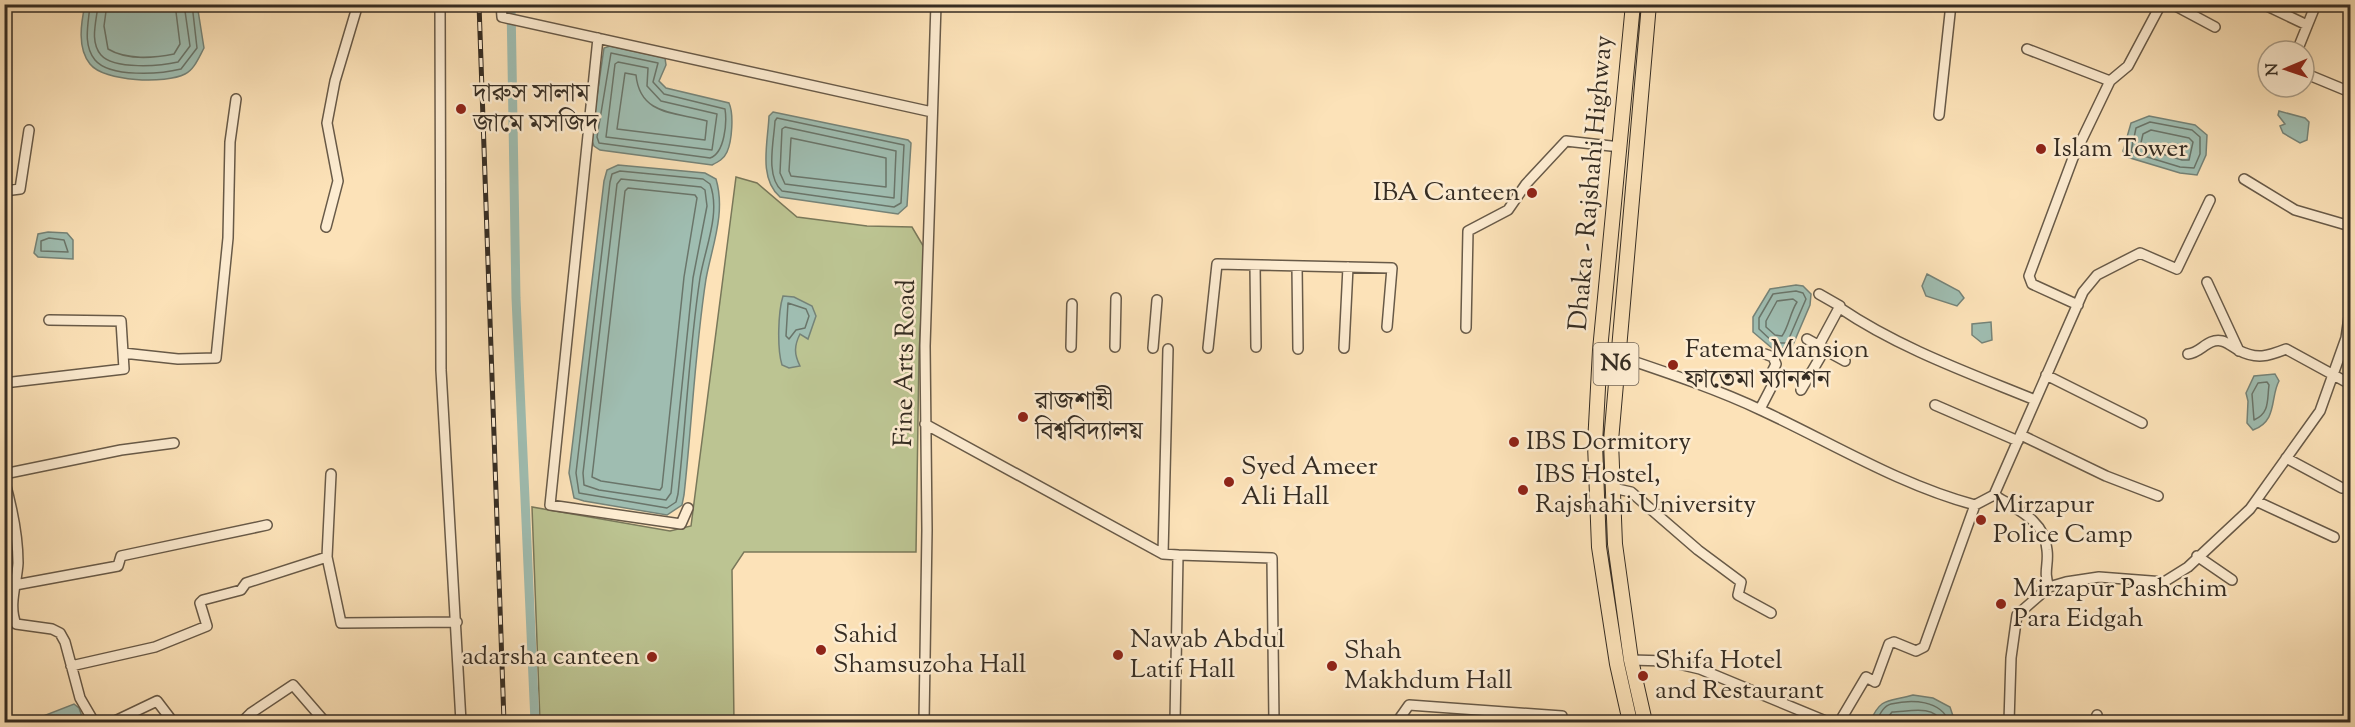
<svg xmlns="http://www.w3.org/2000/svg" width="2355" height="727" font-family="'Sorts Mill Goudy','Noto Serif Bengali',serif">
  <rect width="100%" height="100%" fill="#fce2b8"/>
  <filter id="stains"><feTurbulence type="fractalNoise" baseFrequency=".00333" numOctaves="4"/><feColorMatrix values="0 0 0 0 .2 0 0 0 0 .09 0 0 0 0 .02 0 0 0 .5 -.17"/></filter>
  <radialGradient id="worn" r=".72"><stop offset=".6" stop-color="#630" stop-opacity="0"/><stop offset="1" stop-color="#630" stop-opacity=".3"/></radialGradient>
  <!-- green -->
  <path fill="#bcc492" stroke="#79785a" stroke-width="1.5" d="M736 177 757 183 797 217 867 226 912 227 925 249 919 353 916 552H744L732 570 734 722H540L532 507 670 531 691 526Z"/>
  <!-- water -->
  <path fill="#9fbdb1" stroke="#758378" stroke-width="1.5" d="M197 4 204 48C199 57 194 70 185 74 166 84 104 82 90 64 77 48 81 23 85 5Z
    M610 46 665 58 666 65 659 81 666 88 729 103C734 114 732 141 727 152 724 159 718 162 712 165L600 150 594 146 591 138 604 48Z
    M2279 111 2305 118 2309 122 2307 140 2300 143 2283 133 2280 126 2285 124 2278 115Z
    M773 112 908 140 911 143 907 206 898 214 780 197C758 178 768 142 769 116Z
    M2149 116 2195 125 2207 135 2206 155 2197 175 2180 173 2127 157 2123 151 2131 123Z
    M618 165 705 173 716 179C726 213 712 246 706 279 695 350 692 423 684 495L682 505 667 515 584 501 574 498 569 473 604 181 607 170Z
    M48 232 67 233 73 240V259L38 257 34 253 38 234Z
    M1927 274 1959 291 1964 298 1957 306 1926 296 1922 286Z
    M1796 285 1803 286 1811 294 1810 305 1792 347 1773 349 1753 332V317L1770 289Z
    M783 296 794 297 812 306 816 316 808 339 800 334C794 346 794 354 800 366L789 368 782 365C777 349 778 312 783 296Z
    M1991 322 1992 340 1982 343 1972 335V324Z
    M2275 374 2279 381C2270 397 2278 421 2253 430L2247 423 2248 401 2246 393 2254 376Z
    M1913 695 1933 698 1950 707 1955 722H1870C1881 696 1889 702 1913 695Z
    M74 704 79 708 84 722H28Z"/>
  <g fill="none" stroke-linecap="round" stroke-linejoin="round">
    <!-- shore -->
    <path stroke="#6a756a" stroke-width="1.5" d="M90 4C89 22 82 44 95 60 110 78 161 74 181 69L197 48 192 4
      M98 4C97 20 89 41 101 55 114 70 161 66 178 62L190 46 184 4
      M107 4 104 26 108 49C126 60 154 58 174 54L180 44 175 4
      M611 53 658 63 653 82 664 94 725 109C727 122 725 153 710 158L599 143 597 137Z
      M618 62 648 68 647 86 661 101 717 114 712 150 606 137 615 64Z
      M625 73 636 75C640 116 676 112 707 121L705 140 617 129Z
      M777 118 904 145 901 203 894 207 782 191C765 176 774 141 775 121Z
      M2150 122 2192 130 2200 137V154L2194 168 2180 167 2131 152 2136 128Z
      M785 127 896 151 894 198 785 184 780 173 782 129Z
      M2151 130 2189 138 2193 142 2189 160H2182L2140 147 2143 134Z
      M791 138 886 158V187L791 176 789 171Z
      M620 171 703 179 710 184C721 213 705 248 700 278 689 350 686 422 678 494L676 502 667 508 579 493 576 473 610 182 612 174Z
      M621 179 701 187 705 190 707 206 693 278 671 493 666 500 599 490 584 485 583 473 617 184Z
      M628 188 695 195 697 198 684 277 662 487 660 490 601 481 592 477 625 191Z
      M49 238 64 240 68 252 41 251V241Z
      M1796 291 1803 293 1806 299 1787 343H1774L1759 329V318L1773 294Z
      M1793 299 1797 302C1790 313 1789 326 1782 336L1775 335 1766 327V321L1777 301Z
      M788 303 806 309 809 316 805 328 796 330 789 339 786 336Z
      M2267 382 2269 385C2267 400 2270 413 2254 420L2252 394 2258 383Z
      M1876 722C1879 716 1883 706 1891 704 1912 699 1941 700 1949 722
      M1884 722 1892 712C1907 712 1934 704 1941 722"/>
    <!-- canal -->
    <path stroke="#9fbdb1" stroke-width="9" d="M511 4 516 298 535 722"/>
    <!-- minor casing -->
    <g stroke="#685a48" stroke-width="12">
      <path id="minor" d="M440 4 441 370 461 722
        M501 4 502 17 932 112
        M2172 4 2215 27
        M2263 4 2307 25
        M598 38 550 505 681 524 688 508
        M2027 49 2110 81 2073 158 2029 276 2032 284 2078 305
        M2297 51 2316 4
        M2304 73 2350 92
        M2110 81 2128 66 2161 4
        M1939 115 1951 4
        M2244 179 2295 210 2350 226
        M4 191 20 189 29 130
        M326 227 338 181 327 123 335 81 358 4
        M1255 265 1256 347
        M1297 266 1298 349
        M2207 282 2239 351
        M1840 308C1899 348 1969 373 2035 400
        M1466 328 1468 231 1508 210 1526 184 1566 141 1620 147
        M1819 345 1840 306 1819 294
        M1071 347 1072 304
        M1115 347 1116 298
        M1153 348 1157 300
        M1208 348 1217 264 1392 268 1387 327
        M1344 348 1348 267
        M1168 349 1163 554 1178 555 1175 722
        M1600 350C1653 368 1713 387 1763 411 1832 443 1900 485 1975 505L1994 495C2016 509 2045 520 2047 550 2049 565 2043 571 2049 587
        M1825 350 1845 361
        M123 353 178 359 216 358 228 238 230 142 236 99
        M2188 354C2201 353 2207 338 2222 341 2227 342 2233 347 2238 350 2257 360 2268 356 2286 349L2350 384
        M2046 375 2142 423
        M4 383 124 369 121 321 49 320
        M1801 390 1825 349 1807 339
        M1935 405 2018 441
        M1760 409 1774 382 1770 376 1776 364 1773 357 1765 354
        M925 424 1163 554
        M2021 435 2106 476 2158 496
        M2286 458 2342 488H2350
        M4 474 121 450 174 443
        M4 479C12 507 18 534 18 563 17 583 8 605 16 624L52 629 60 633 65 642 80 698 94 722
        M1613 488 1631 492 1698 550 1741 582 1738 595 1771 613
        M1994 495 2083 292 2097 275 2140 253 2177 269 2210 200
        M2256 501 2334 537
        M1178 555 1272 558 1274 722
        M2197 556 2232 580
        M327 557 341 623 457 622
        M15 585 118 566 121 556 267 525
        M1631 660 1666 661 1700 669 1828 722
        M71 666 155 647 207 626 200 603 203 600 241 590 246 583 327 557 331 474
        M113 722 157 701 173 722
        M242 722 251 713 293 685 325 722
        M924 722 927 530 925 346 936 4
        M1397 722 1409 705 1562 716 1563 722
        M1828 722 1840 721 1866 677 1875 682 1889 644 1894 642 1916 651 1924 647 1975 505
        M2009 722 2011 658 2017 615 2049 587 2066 582 2099 577 2164 582 2188 567 2250 509 2320 411 2346 338 2350 310
        M2094 722 2097 715"/>
    </g>
    <!-- highway casing -->
    <g stroke="#362d23" stroke-width="16">
      <path id="highway" d="M1630 722 1617 664 1599 547 1595 444 1600 350 1633 4
        M1645 722 1631 660 1615 544 1611 441 1649 4"/>
    </g>
    <!-- minor -->
    <use href="#minor" stroke="#fdecd1" stroke-width="9"/>
    <!-- highway -->
    <use href="#highway" stroke="#fce2b8" stroke-width="14"/>
    <!-- rail casing -->
    <g stroke="#362d23" stroke-width="5">
      <path id="rail" d="M479 4 504 722"/>
    </g>
    <!-- rail -->
    <use href="#rail" stroke="#fdecd1" stroke-width="3" stroke-dasharray="9" stroke-linecap="butt"/>
  </g>
  <!-- markers -->
  <g fill="#8f2418" stroke="#fdecd1" stroke-width="2">
    <circle cx="461" cy="109" r="6"/>
    <circle cx="2041" cy="149" r="6"/>
    <circle cx="1532" cy="193" r="6"/>
    <circle cx="1673" cy="365" r="6"/>
    <circle cx="1023" cy="417" r="6"/>
    <circle cx="1514" cy="442" r="6"/>
    <circle cx="1229" cy="482" r="6"/>
    <circle cx="1523" cy="490" r="6"/>
    <circle cx="1981" cy="520" r="6"/>
    <circle cx="2001" cy="604" r="6"/>
    <circle cx="821" cy="650" r="6"/>
    <circle cx="1118" cy="655" r="6"/>
    <circle cx="652" cy="657" r="6"/>
    <circle cx="1332" cy="666" r="6"/>
    <circle cx="1643" cy="676" r="6"/>
  </g>
  <g text-anchor="middle" dominant-baseline="central" stroke-width="5" stroke-linejoin="round" paint-order="stroke">
    <!-- shield labels -->
    <rect fill="#fdecd1" stroke="#726657" stroke-width="1.5" x="1593.5" y="343" width="45" height="42" rx="4.5"/>
    <g font-size="24" font-weight="bold" fill="#362d23">
      <text x="1616" y="364">N6</text>
    </g>
    <!-- poi labels -->
    <g font-size="26" fill="#362d23" stroke="#fdecd1" text-anchor="start">
      <text x="473" y="94">দারুস সালাম<tspan x="473" dy="30">জামে মসজিদ</tspan></text>
      <text x="2053" y="149">Islam Tower</text>
      <text x="1520" y="193" text-anchor="end">IBA Canteen</text>
      <text x="1685" y="350">Fatema Mansion<tspan x="1685" dy="30">ফাতেমা ম্যানশন</tspan></text>
      <text x="1035" y="402">রাজশাহী<tspan x="1035" dy="30">বিশ্ববিদ্যালয়</tspan></text>
      <text x="1526" y="442">IBS Dormitory</text>
      <text x="1241" y="467">Syed Ameer<tspan x="1241" dy="30">Ali Hall</tspan></text>
      <text x="1535" y="475">IBS Hostel,<tspan x="1535" dy="30">Rajshahi University</tspan></text>
      <text x="1993" y="505">Mirzapur<tspan x="1993" dy="30">Police Camp</tspan></text>
      <text x="2013" y="589">Mirzapur Pashchim<tspan x="2013" dy="30">Para Eidgah</tspan></text>
      <text x="833" y="635">Sahid<tspan x="833" dy="30">Shamsuzoha Hall</tspan></text>
      <text x="1130" y="640">Nawab Abdul<tspan x="1130" dy="30">Latif Hall</tspan></text>
      <text x="1344" y="651">Shah<tspan x="1344" dy="30">Makhdum Hall</tspan></text>
      <text x="640" y="657" text-anchor="end">adarsha canteen</text>
      <text x="1655" y="661">Shifa Hotel<tspan x="1655" dy="30">and Restaurant</tspan></text>
    </g>
    <!-- street labels -->
    <g font-size="26" fill="#362d23" stroke="#fdecd1">
      <text transform="translate(1592 183) rotate(-85)">Dhaka - Rajshahi Highway</text>
      <text transform="translate(906 363) rotate(-89)">Fine Arts Road</text>
    </g>
  </g>
  <!-- margin -->
  <rect width="2355" height="727" fill="none" stroke="#fce2b8" stroke-width="24"/>
  <rect x="6" y="6" width="2343" height="715" fill="none" stroke="#362d23" stroke-width="3"/>
  <rect x="12" y="12" width="2331" height="703" fill="none" stroke="#362d23" stroke-width="1.5"/>
  <!-- north arrow -->
  <g transform="translate(2286 69) rotate(268)"><circle r="28" fill="#fdecd1" stroke="#ada08b" stroke-width="1.5"/>
  <path d="M0-4.5L10 22L0 15L-10 22Z" fill="#8f2418"/>
  <text y="-9" font-size="16" font-weight="bold" text-anchor="middle" fill="#362d23">N</text>
  </g>
  <rect width="100%" height="100%" filter="url(#stains)"/>
  <rect width="100%" height="100%" fill="url(#worn)"/>
</svg>
